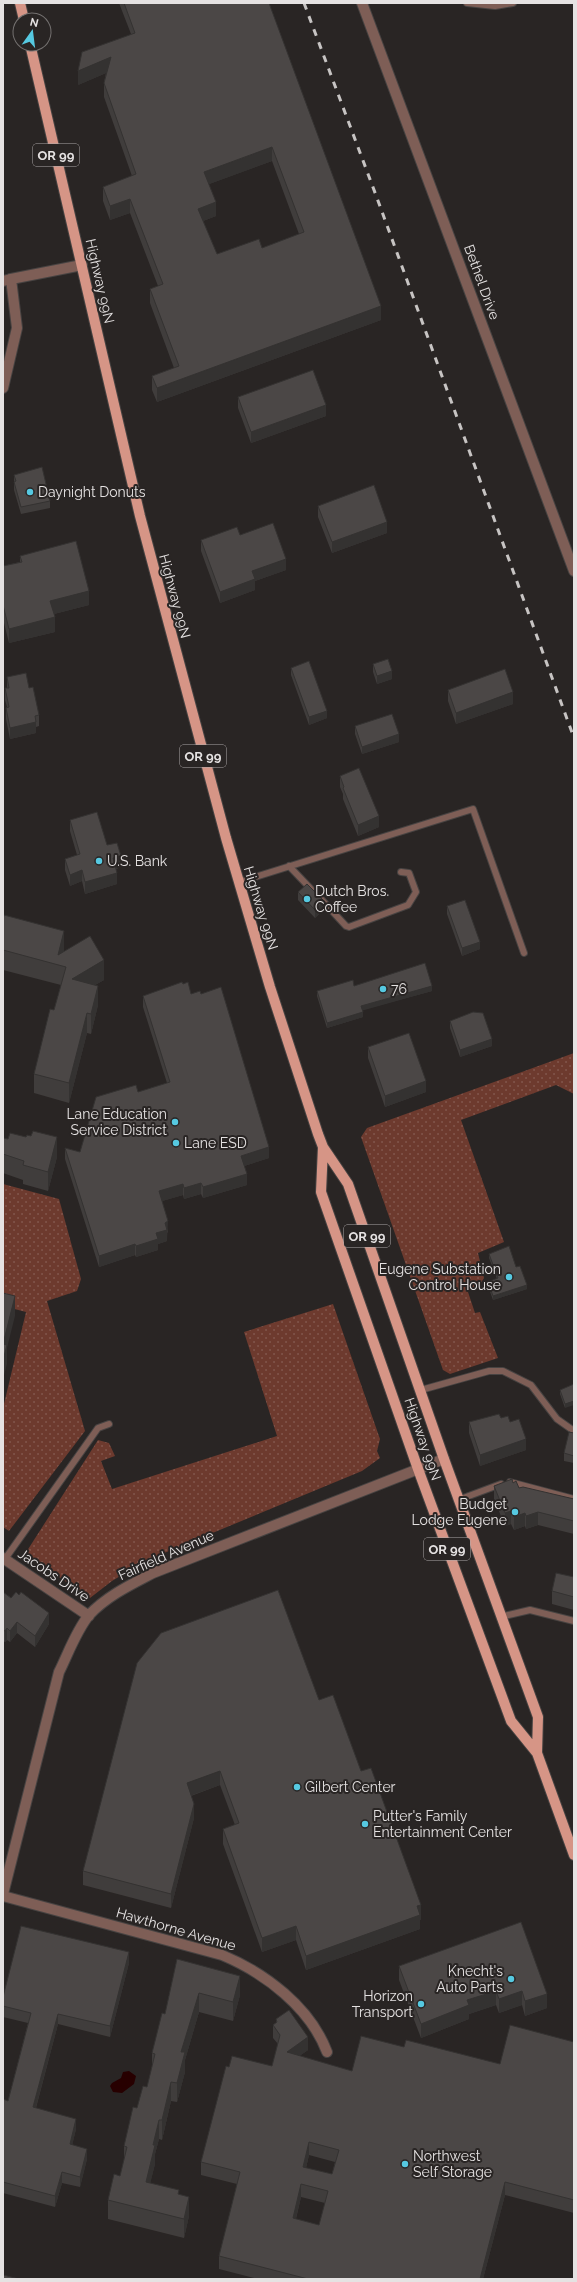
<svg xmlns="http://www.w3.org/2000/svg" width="577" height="2282" font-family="Raleway,sans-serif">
  <defs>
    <pattern id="grass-dots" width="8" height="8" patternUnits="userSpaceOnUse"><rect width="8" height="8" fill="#6d3a2e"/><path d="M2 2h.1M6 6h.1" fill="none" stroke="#82564c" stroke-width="1.8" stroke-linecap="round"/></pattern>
  </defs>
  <rect width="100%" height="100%" fill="#292524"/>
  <!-- grass -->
  <path fill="url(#grass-dots)" d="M574 1053V1094L556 1085 461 1120 504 1242 478 1253 484 1278 481 1283 468 1292 475 1313 480 1312 498 1358 450 1374 443 1370 361 1137 367 1128Z
    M3 1184 59 1199 81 1279 77 1291 47 1301 85 1431 9 1531 3 1527V1408L26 1312 3 1306Z
    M333 1304 380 1439 377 1451 380 1458 362 1471 145 1561 112 1581 90 1598 25 1554 98 1440 109 1443 115 1456 101 1461 112 1489 277 1436 244 1332Z"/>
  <!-- water -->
  <path fill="#270000" d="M129 2071 136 2076 134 2084 122 2093 113 2092 110 2086 112 2083 121 2078 123 2072Z"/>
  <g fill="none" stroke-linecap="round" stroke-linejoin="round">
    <!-- service casing -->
    <g stroke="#474342" stroke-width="8">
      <path id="service" d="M467 3 495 6 513 3
        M289 866 311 889
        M239 882 473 809 524 953
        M320 898 346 926 349 927 408 905 416 892 409 873 401 872
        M421 1390 489 1371H503L531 1385 557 1419 574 1431
        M510 1482 574 1499
        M458 1500 501 1484
        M5 1559 98 1428 109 1424
        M500 1617 530 1610 574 1621"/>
    </g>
    <!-- minor casing -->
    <g stroke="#474342" stroke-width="12">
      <path id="minor" d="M3 281 11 279
        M3 1896 222 1955C265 1973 310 2007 327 2052"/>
    </g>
    <!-- tertiary casing -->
    <g stroke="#474342" stroke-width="12">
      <path id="tertiary" d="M362 3 574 571
        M3 388 17 328 11 279 82 265
        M3 1558 89 1616
        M3 1894 59 1672C68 1654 76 1631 89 1615 107 1596 130 1585 153 1573L444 1459"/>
    </g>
    <!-- primary casing -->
    <g stroke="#474342" stroke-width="12">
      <path id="primary" d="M20 3 24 20
        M30 44 140 516 226 838 270 987 318 1134 323 1147 348 1184 444 1459 538 1717 537 1753 574 1855
        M323 1147 321 1192 418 1469 511 1721 537 1753"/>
    </g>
    <!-- service -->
    <use href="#service" stroke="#7e5e56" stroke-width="6"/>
    <!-- minor -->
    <use href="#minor" stroke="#7e5e56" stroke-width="10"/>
    <!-- tertiary -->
    <use href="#tertiary" stroke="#7e5e56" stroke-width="10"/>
    <!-- primary -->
    <use href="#primary" stroke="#d69586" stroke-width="10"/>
    <!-- rail -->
    <path stroke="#c7c4c3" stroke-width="3" stroke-dasharray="7 7" stroke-linecap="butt" d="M304 3 377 198 574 738"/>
  </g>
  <!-- wall -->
  <path fill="#403d3c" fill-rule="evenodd" d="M119 3H269L381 320 157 402 152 390V376L174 368 150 303V289L158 286 130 213 110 220 103 201V187L132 176 104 97V83L106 73 78 85 131 34ZM272 161 299 234 262 248 217 254 203 221 216 216 209 184Z
    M238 397 326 416 251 443 238 408Z
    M14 475 50 501V508L21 514 14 490Z
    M318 506 387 533 332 553 318 517Z
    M240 535 286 570 255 581V590L220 603 201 551V540Z
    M20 556 89 605 54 614 55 632 9 643 3 619V566L20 562Z
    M373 664 392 679 377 684 373 672Z
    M291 668 327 718 309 725 291 675Z
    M7 677 29 688 39 715V726L36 727V733L10 739 6 719V708L7 707 5 700V688H7Z
    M448 690 513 704 456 724 448 701Z
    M355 726 399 742 362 754 355 734Z
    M340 776 379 827 358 836 343 799V794L340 787Z
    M70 820 107 845 121 867 116 869 117 884 85 894 82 881 70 886 65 870V859L77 855 70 831Z
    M298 892 324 909 315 918 298 900Z
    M447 906 480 949 462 956 447 914Z
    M3 920 64 951 104 980 95 985 98 1005 91 1034 87 1033 69 1103 34 1093V1074L54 1010 61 985 3 970Z
    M183 984 191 994H201L269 1158 244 1166 247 1185 203 1198 201 1194 184 1199 183 1195 162 1201 168 1232 167 1233V1241L158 1244V1250L136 1257 135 1255 99 1267 65 1159V1148L80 1152 138 1092 167 1083 143 1007V996Z
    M354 986 432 991 362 1010 363 1017 327 1028 317 996V991Z
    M450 1021 492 1046 460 1057 450 1028Z
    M368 1047 426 1092 385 1107 368 1058Z
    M3 1138 57 1157 48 1191 23 1184V1180L3 1173Z
    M489 1254 527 1289 493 1300 488 1286V1282L497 1279 489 1258Z
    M574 1384 565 1408 560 1394V1390Z
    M501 1418 510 1422 526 1450 480 1466 469 1433V1422Z
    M574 1433V1463L564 1461V1453Z
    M513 1483 519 1488 574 1499V1534L538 1525 526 1529 525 1526 514 1530 511 1524 505 1526 494 1499V1486Z
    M574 1577V1610L552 1604V1591Z
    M3 1592 49 1624 35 1647 17 1633 10 1642 7 1640 5 1642 3 1641Z
    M319 1700 361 1771 421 1919 420 1920V1929L306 1970 296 1940 262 1952 223 1844V1829L235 1825 220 1785 191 1796 194 1818 171 1908 83 1885V1871Z
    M521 1922 547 2008 525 2016 522 2005 499 2013 496 2005 469 2014V2019L421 2038 399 1980V1966Z
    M177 1959 240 1995 233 2021 199 2012 185 2060V2072L177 2102 171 2101 162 2140 159 2139 155 2154V2164L150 2183 179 2194 189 2216 184 2238 108 2219V2200L120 2176 124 2161V2146L137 2108 147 2087 152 2068V2053L165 2014Z
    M129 1963 110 2037 58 2024 36 2108 76 2129 72 2145 87 2159 80 2187 62 2183 55 2207 3 2193V2099L8 2101 28 2023 3 2017V1997Z
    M276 2019 308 2050 299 2056 352 2071 404 2047 500 2064 574 2042V2213L505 2195 483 2279H258L219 2269V2256L237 2184 201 2175V2162L229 2067 272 2066 278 2044 273 2038V2025L276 2023ZM309 2155 335 2162 332 2174 306 2168ZM301 2197 325 2203 319 2225 296 2219Z"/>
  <!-- shaded-wall -->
  <path fill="#343231" d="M111 57V71L78 85V71Z
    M272 147V161L204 186V172Z
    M130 199V213L110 220V206Z
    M216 202V216L198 223V209Z
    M381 306V320L157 402V388Z
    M326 405V416L251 443V432Z
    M387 522V533L332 553V542Z
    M286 559V570L255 581V590L220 603V592L252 571Z
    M89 591V605L50 615V601Z
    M55 617V632L9 643V629Z
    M392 671V679L377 684V676Z
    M513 692V704L456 724V713Z
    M327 711V718L309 725V717Z
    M36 722V733L10 739V728Z
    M399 734V742L362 754V747Z
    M4 794V805L3 807V796Z
    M379 816V827L358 836V825Z
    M121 856V867L113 869V858Z
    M82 870V881L70 886V875Z
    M117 873V884L85 894V882Z
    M324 901V909L315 918V910Z
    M64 931V951L60 966 58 955Z
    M480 942V949L462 956V948Z
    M104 960V980L72 998V979Z
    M98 986V1005L91 1034V1014Z
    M432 986V991L361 1011V1006Z
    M363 1012V1017L327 1028V1023Z
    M87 1013V1033L69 1103V1083Z
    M492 1039V1046L460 1057V1050Z
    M426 1081V1092L385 1107V1096Z
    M57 1137V1157L48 1191V1172Z
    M269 1147V1158L241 1167V1156Z
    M247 1174V1185L203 1198V1187Z
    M201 1183V1194L184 1199V1188Z
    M183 1184V1195L159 1202V1191Z
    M168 1221 167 1241 158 1244V1250L136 1257V1246L156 1233 165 1223Z
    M135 1244V1255L99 1267V1256Z
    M527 1285V1289L493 1300V1296Z
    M15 1296V1316L7 1348V1364L3 1379V1344Z
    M574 1401V1405L565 1408V1404Z
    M526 1439V1450L480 1466V1455Z
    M511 1511V1524L505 1526V1513Z
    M538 1512V1525L526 1529V1516Z
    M525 1513V1526L514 1530V1517Z
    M49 1613V1624L35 1647V1636Z
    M17 1622V1633L10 1642V1631Z
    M7 1628V1640L5 1642V1631Z
    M220 1771V1785L187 1797V1783Z
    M194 1804V1818L171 1908V1894Z
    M421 1905V1919L420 1920V1929L306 1970V1956Z
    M296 1926V1940L262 1952V1938Z
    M129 1952V1963L110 2037V2026Z
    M240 1976V1995L233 2021V2002Z
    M496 1991V2005L469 2014V2019L421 2038V2024L467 2000Z
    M522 1991V2005L499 2013V1999Z
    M199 1993V2012L185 2060V2072L177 2102V2083L181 2052Z
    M547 1994V2008L525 2016V2001Z
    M58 2014V2024L33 2118V2107Z
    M308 2037V2050L287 2065V2052Z
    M171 2082V2101L162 2140V2120Z
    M76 2119V2129L70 2155V2144Z
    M159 2120V2139L155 2154V2164L146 2201V2182L153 2145Z
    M309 2142V2155L303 2180V2167Z
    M87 2149V2159L80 2187V2177Z
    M62 2172V2183L55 2207V2196Z
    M505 2182V2195L483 2279H480Z
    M301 2184V2197L293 2230V2218Z
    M189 2197V2216L184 2238V2219Z"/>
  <!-- building -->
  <path fill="#4b4746" stroke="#343231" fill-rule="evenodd" d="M124 3H269L381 306 157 388 152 376 179 366 150 289 163 284 130 199 110 206 103 187 136 174 104 83 111 57 78 71 82 52 135 33ZM272 147 304 232 262 248 259 239 217 254 198 209 216 202 204 172Z
    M313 370 326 405 251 432 238 397Z
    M42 467 50 501 21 507 14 482 16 481 14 475Z
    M374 485 387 522 332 542 318 506Z
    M273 523 286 559 252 571 255 579 220 592 201 540 237 527 240 535Z
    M76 541 89 591 50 601 55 617 9 629 3 605V566L22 562 20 556Z
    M388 659 392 671 377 676 373 664Z
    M309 661 327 711 309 717 291 668Z
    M505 669 513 692 456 713 448 690Z
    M26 673 29 688 33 687 39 715 35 716 36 722 10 728 6 708 9 707 5 688H9L7 677Z
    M392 714 399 734 362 747 355 726Z
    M359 768 379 816 358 825 343 788 344 787 340 776Z
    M97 812 107 845 117 843 121 856 113 858 117 873 85 882 82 870 70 875 65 859 80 854 70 820Z
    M307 884 324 901 315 910 298 892Z
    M465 900 480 942 462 948 447 906Z
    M4 915 64 931 58 955 90 936 104 960 72 979 98 986 91 1014 87 1013 69 1083 34 1074 50 1009 54 1010 66 967 3 950V920Z
    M425 963 432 986 361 1006 363 1012 327 1023 317 991 353 980 354 986Z
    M182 982 183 984 188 982 191 994 200 991 201 994 221 987 269 1147 241 1156 247 1174 203 1187 201 1183 184 1188 183 1184 159 1191 168 1221 165 1223 167 1230 156 1233 158 1239 136 1246 135 1244 99 1256 65 1148 80 1152 96 1097 136 1085 138 1092 170 1082 143 996Z
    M473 1012 483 1013 492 1039 460 1050 450 1021Z
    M409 1033 426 1081 385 1096 368 1047Z
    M33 1131 57 1137 48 1172 23 1165 24 1161 3 1154V1138L8 1139 10 1133 26 1137 27 1135 31 1136Z
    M509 1246 516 1267 520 1266 527 1285 493 1296 488 1282 498 1278 489 1254Z
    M3 1293 15 1296 3 1344 7 1345 3 1360Z
    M574 1384V1401L565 1404 560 1390Z
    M499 1414 501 1418 508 1416 510 1422 519 1419 526 1439 480 1455 469 1422Z
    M569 1432 574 1433V1456L564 1453Z
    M512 1479 513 1483 516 1481 519 1488 523 1487 574 1499V1521L538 1512 526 1516 525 1513 514 1517 511 1511 505 1513 494 1486Z
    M556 1573 574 1577V1597L552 1591Z
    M278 1590 319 1700 333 1695 361 1771 371 1768 421 1905 417 1906 420 1915 306 1956 296 1926 262 1938 223 1829 239 1823 220 1771 187 1783 194 1804 171 1894 83 1871 137 1663 161 1633Z
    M3 1592 11 1598 16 1592 19 1595 21 1592 49 1613 35 1636 17 1622 10 1631 7 1628 5 1631 3 1630Z
    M521 1922 547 1994 525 2001 522 1991 499 1999 496 1991 467 2000 469 2005 421 2024 399 1966Z
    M21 1926 129 1952 110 2026 58 2014 33 2107 76 2119 70 2144 87 2149 80 2177 62 2172 55 2196 3 2182V2099L8 2101 31 2013 3 2006V1997Z
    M177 1959 240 1976 233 2002 199 1993 181 2052H185L177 2083 171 2082 162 2120H159L153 2145H155L146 2182 179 2190 178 2194 189 2197 184 2219 108 2200 114 2174 120 2176 127 2147 124 2146 133 2107 137 2108 143 2086 147 2087 155 2054 152 2053 162 2013 165 2014Z
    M289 2010 308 2037 287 2052 352 2071 361 2036 404 2047 406 2040 500 2064 510 2025 574 2042V2200L505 2182 480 2279H308L219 2256 240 2172 201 2162 226 2066 229 2067 232 2056 272 2066 280 2035 273 2025 277 2022 276 2019ZM309 2142 339 2150 332 2174 303 2167ZM301 2184 328 2191 319 2225 293 2218Z
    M3 2275 19 2279H3Z"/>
  <!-- markers -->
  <g fill="#56c9e1" stroke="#292524" stroke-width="1.5">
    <circle cx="30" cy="492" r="4"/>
    <circle cx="99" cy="861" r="4"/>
    <circle cx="307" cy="899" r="4"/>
    <circle cx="383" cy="989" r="4"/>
    <circle cx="175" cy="1122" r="4"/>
    <circle cx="176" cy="1143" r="4"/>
    <circle cx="509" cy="1277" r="4"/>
    <circle cx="515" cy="1512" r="4"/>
    <circle cx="297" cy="1787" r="4"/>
    <circle cx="365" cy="1824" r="4"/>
    <circle cx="511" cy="1979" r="4"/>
    <circle cx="421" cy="2004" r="4"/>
    <circle cx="405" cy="2164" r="4"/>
  </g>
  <g text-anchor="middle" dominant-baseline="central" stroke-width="4" stroke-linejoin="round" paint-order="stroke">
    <!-- shield labels -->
    <g fill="#292524" stroke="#ada9a9" stroke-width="1">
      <rect x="33" y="144" width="46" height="22" rx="3"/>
      <rect x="180" y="745" width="46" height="22" rx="3"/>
      <rect x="344" y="1225" width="46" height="22" rx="3"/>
      <rect x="424" y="1538" width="46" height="22" rx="3"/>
    </g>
    <g font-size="13" font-weight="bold" fill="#e5e2e2">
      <text x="56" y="155">OR 99</text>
      <text x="203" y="756">OR 99</text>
      <text x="367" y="1236">OR 99</text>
      <text x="447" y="1549">OR 99</text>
    </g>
    <!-- street labels -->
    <g font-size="14" fill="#e5e2e2" stroke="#292524">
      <text transform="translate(100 281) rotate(77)">Highway 99N</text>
      <text transform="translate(482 282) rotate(70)">Bethel Drive</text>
      <text transform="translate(175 596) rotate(75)">Highway 99N</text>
      <text transform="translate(261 908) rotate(73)">Highway 99N</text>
      <text transform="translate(423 1439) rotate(71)">Highway 99N</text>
      <text transform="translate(166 1555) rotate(-24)">Fairfield Avenue</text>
      <text transform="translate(54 1575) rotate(34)">Jacobs Drive</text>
      <text transform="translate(176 1929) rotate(16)">Hawthorne Avenue</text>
    </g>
    <!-- poi labels -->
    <g font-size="14" fill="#e5e2e2" stroke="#292524" text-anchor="start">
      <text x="38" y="492">Daynight Donuts</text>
      <text x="107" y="861">U.S. Bank</text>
      <text x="315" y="891">Dutch Bros.<tspan x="315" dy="16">Coffee</tspan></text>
      <text x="391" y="989">76</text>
      <text x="167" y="1114" text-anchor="end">Lane Education<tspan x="167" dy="16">Service District</tspan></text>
      <text x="184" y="1143">Lane ESD</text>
      <text x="501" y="1269" text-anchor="end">Eugene Substation<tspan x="501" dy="16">Control House</tspan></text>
      <text x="507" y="1504" text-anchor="end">Budget<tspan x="507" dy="16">Lodge Eugene</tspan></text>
      <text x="305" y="1787">Gilbert Center</text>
      <text x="373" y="1816">Putter's Family<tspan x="373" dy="16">Entertainment Center</tspan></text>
      <text x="503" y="1971" text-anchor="end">Knecht's<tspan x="503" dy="16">Auto Parts</tspan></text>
      <text x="413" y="1996" text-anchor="end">Horizon<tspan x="413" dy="16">Transport</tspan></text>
      <text x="413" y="2156">Northwest<tspan x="413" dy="16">Self Storage</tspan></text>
    </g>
  </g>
  <!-- border -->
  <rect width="577" height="2282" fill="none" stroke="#e5e2e2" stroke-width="8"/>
  <!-- north arrow -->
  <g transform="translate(32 32) rotate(14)"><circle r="19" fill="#292524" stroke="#747170"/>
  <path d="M0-3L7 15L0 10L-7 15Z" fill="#56c9e1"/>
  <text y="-6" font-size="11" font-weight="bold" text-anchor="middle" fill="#e5e2e2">N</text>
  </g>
</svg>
